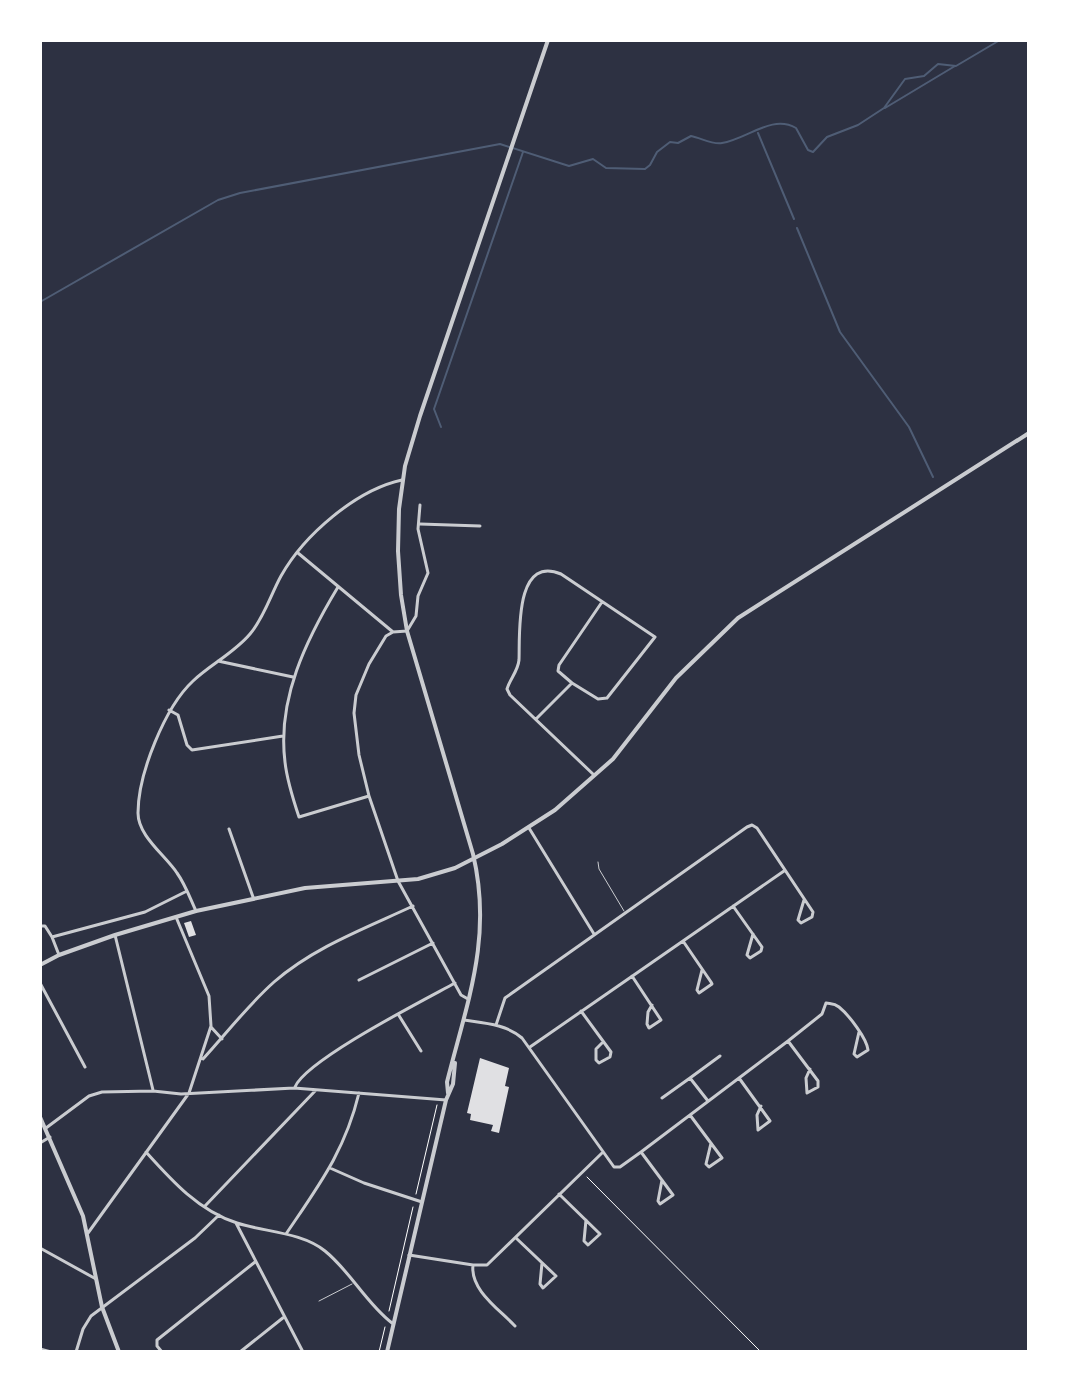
<svg xmlns="http://www.w3.org/2000/svg" width="1069" height="1392" font-family="Mulish,sans-serif">
  <rect width="100%" height="100%" fill="#2d3142"/>
  <g fill="none" stroke-linecap="round" stroke-linejoin="round">
    <!-- stream -->
    <path stroke="#4f5d75" stroke-width="2" d="M885 108 955 66
      M758 133 794 219
      M797 228 840 332 909 427 933 477
      M40 302 218 200 240 193 500 144 569 166 593 159 606 168 645 169 650 165 657 152 670 142 678 143 691 136C701 138 713 145 722 143 747 139 772 114 796 128L808 150 813 152 827 137 858 125 884 108 905 79 924 76 938 64 956 66 1000 40
      M441 427 434 409 523 152"/>
  </g>
  <!-- building -->
  <path fill="#e0e0e3" d="M191 921 196 935 189 937 184 923Z
    M480 1058 509 1068 505 1086 509 1087 499 1133 491 1131 493 1125 470 1120 471 1114 467 1113Z"/>
  <g fill="none" stroke-linecap="round" stroke-linejoin="round">
    <!-- path -->
    <path stroke="#fff" stroke-width="1" d="M587 1177 761 1352
      M416 1194 437 1105
      M389 1311 413 1207
      M379 1352 385 1327"/>
    <!-- service -->
    <path stroke="#caccd0" stroke-width="1" d="M598 862 599 869 624 911
      M319 1301 352 1284"/>
    <!-- minor -->
    <path stroke="#caccd0" stroke-width="3" d="M420 505 418 529 428 573 418 596 416 616 407 631 393 632 386 636 369 664 356 695 354 713 359 755 369 796 398 881 461 995 468 999
      M420 524 480 526
      M298 553 393 632
      M338 587C306 640 277 699 285 762 287 781 293 799 299 817L369 796
      M218 661 293 677
      M572 683 598 699 607 698 655 637 561 574C514 554 520 637 519 660 518 671 510 679 507 689L510 695 594 775
      M169 710 178 715 187 745 192 750 283 736
      M536 719 572 683 558 671 559 665 602 602
      M529 828 594 934
      M229 829 253 897
      M733 906 762 947 761 951 750 958 747 955 753 934
      M196 911C190 898 185 884 177 873 165 855 138 836 138 813 138 774 165 707 193 681 211 664 234 653 250 634 264 618 271 594 281 576 304 535 356 490 402 480
      M40 926H45L52 937
      M115 935 153 1090
      M683 941 711 982 712 984 699 993 697 990 702 970
      M59 955 52 937 145 912 187 891
      M632 976 661 1020 649 1028 647 1024 648 1012 652 1005
      M359 980 433 943
      M40 983 85 1067
      M581 1011 611 1052 610 1057 599 1063 596 1060V1049L603 1042
      M398 1014 421 1051
      M464 1020C484 1023 506 1024 522 1038L614 1167H620L641 1152 788 1041 822 1014 826 1003C831 1004 834 1003 839 1007 849 1015 867 1039 868 1050L857 1057 854 1054 859 1032
      M496 1025 505 998 747 827 752 825 757 828 813 912 812 917 801 923 798 920 804 900
      M211 1027 222 1039
      M788 1041 818 1081V1087L807 1093 806 1078 810 1069
      M530 1047 784 871
      M203 1059C226 1034 248 1005 274 982 314 947 366 928 413 906
      M690 1078 720 1056
      M739 1078 770 1121 758 1130 757 1115 761 1106
      M295 1087C306 1060 424 1000 455 983
      M662 1098 690 1078 708 1101
      M690 1115 722 1158 709 1167 706 1164 711 1143
      M46 1128 89 1096 102 1092 153 1091 181 1094 294 1088 446 1100
      M40 1143 50 1137
      M146 1152C172 1181 199 1211 237 1223 264 1232 302 1232 325 1251 350 1271 366 1303 392 1323
      M641 1152 673 1195 660 1204 658 1201 662 1180
      M330 1168 364 1183 422 1202
      M559 1194 600 1234 588 1245 584 1241 586 1220
      M205 1206 316 1090
      M236 1223 303 1352
      M88 1233 189 1093 211 1026 209 996 176 917
      M286 1234C319 1185 345 1151 359 1093
      M516 1238 556 1276 543 1288 540 1284 542 1263
      M40 1248 96 1279
      M409 1255 473 1265H487L602 1153
      M473 1265C470 1290 499 1309 515 1326
      M40 1349 51 1352
      M76 1352 83 1329 91 1316 195 1238 219 1215
      M162 1352 157 1346V1340L255 1262
      M240 1352 284 1317"/>
    <!-- tertiary -->
    <path stroke="#caccd0" stroke-width="4" d="M40 965 59 955 115 935 196 911 305 888 418 879 455 868 502 844 555 810 613 759 676 678 738 618 1029 433
      M448 1093 447 1082C467 1002 493 938 473 854L407 631 401 595 398 551 399 509 405 466 420 416 548 40
      M40 1117 83 1216 102 1307 119 1352
      M387 1352 446 1100 453 1084 455 1063"/>
  </g>
  <!-- border -->
  <rect width="1069" height="1392" fill="none" stroke="#ffffff" stroke-width="84"/>
</svg>
